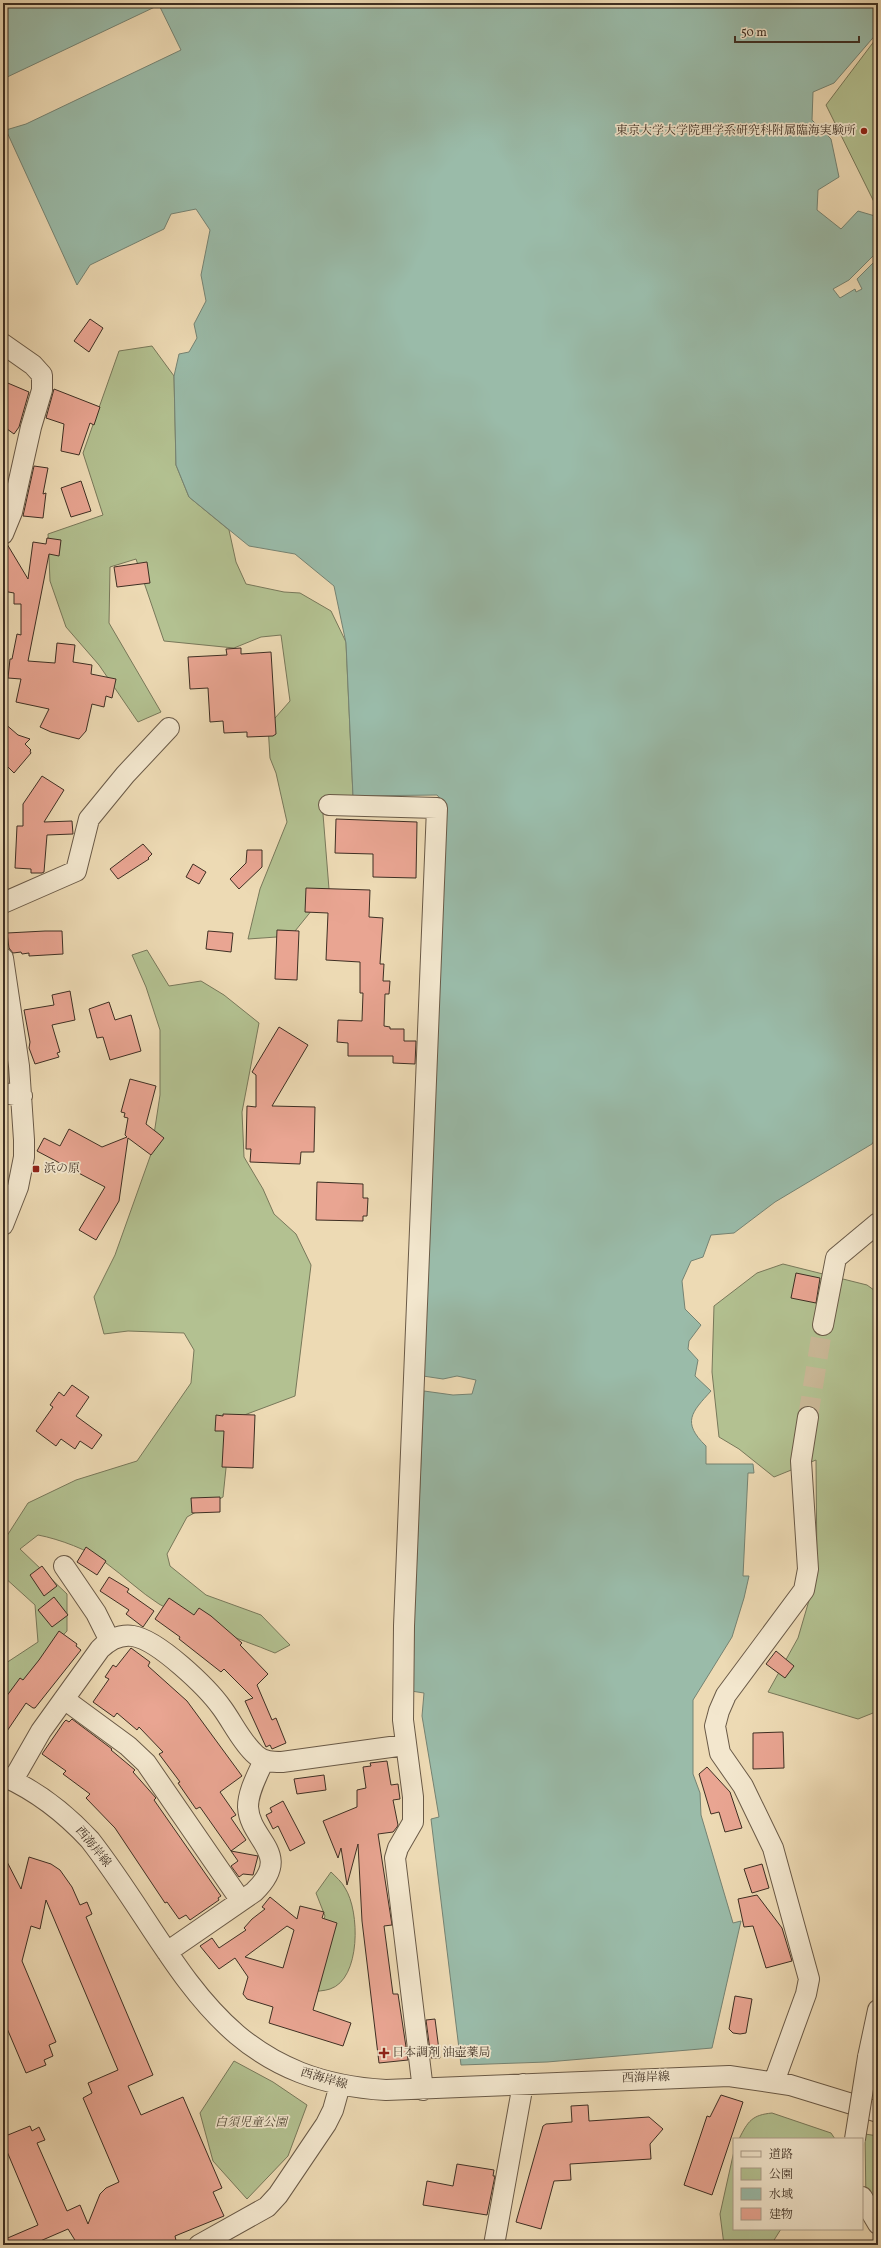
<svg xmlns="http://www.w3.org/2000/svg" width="881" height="2248" font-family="Vollkorn,'Noto Serif JP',serif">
  <rect width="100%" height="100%" fill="#eddab4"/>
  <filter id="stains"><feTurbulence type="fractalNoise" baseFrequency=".005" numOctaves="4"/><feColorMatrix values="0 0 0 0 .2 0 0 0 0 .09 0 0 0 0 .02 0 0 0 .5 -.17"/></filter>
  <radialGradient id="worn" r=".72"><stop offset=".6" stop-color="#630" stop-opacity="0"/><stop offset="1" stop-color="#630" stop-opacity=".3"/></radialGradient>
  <!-- green -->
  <path fill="#b3c191" stroke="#78785a" d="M878 36V210L826 105Z
    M152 346 174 376 176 465 189 497 229 530 236 562 246 584 284 592 300 593 331 611 346 642 353 796 323 814 329 889 291 936 248 939 260 889 287 822 276 773 270 758 268 726 290 701 281 635 261 637 234 648 164 641 136 559 110 567 109 623 161 712 138 722 99 665 66 627 50 581 48 534 103 515 83 453 119 351Z
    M147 950 169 986 201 981 224 995 259 1023 242 1112 244 1157 263 1189 274 1214 296 1234 311 1265 295 1396 231 1420 223 1497 187 1517 167 1554 170 1566 206 1595 261 1615 290 1645 275 1653C236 1637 195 1625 159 1604 140 1592 124 1576 106 1563 89 1550 59 1539 38 1535L20 1549 67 1594V1631L36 1664 3 1709V1665L38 1642 35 1605 3 1576V1542L28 1503 76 1480 137 1461 191 1383 194 1350 184 1333 128 1331 104 1334 94 1297 115 1255 151 1154 160 1095V1030L146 987 132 955Z
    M783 1264 867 1285 878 1293V1711L858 1719 768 1692 798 1638 817 1573 816 1460 774 1477 739 1449 719 1437 712 1372 714 1306 757 1273Z
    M331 1872C336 1877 342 1882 345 1888 360 1911 361 1979 330 1989 324 1991 317 1991 311 1992L309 1962 325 1916 316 1893Z
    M234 2061 273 2082 307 2105 288 2156 247 2199 213 2161 200 2113Z
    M772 2113 831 2133 835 2139H739C748 2121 752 2115 772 2113Z
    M865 2134 878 2136V2218L866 2204Z
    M734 2151V2229H781L771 2245H724L720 2214Z"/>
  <!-- water -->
  <path fill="#9abba9" stroke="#758373" d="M3 3H878V32L834 83 813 92 812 120 831 139 839 177 818 190 817 210 841 229 858 211 875 216V254L849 280 833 289 840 298 855 289 856 292 862 289 857 279 874 262 878 265V1015L874 1016 878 1027V1134L872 1144 775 1202 734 1233 711 1235 703 1257 691 1261 682 1281 685 1309 701 1325 689 1341 688 1349 698 1360 695 1376 711 1391C692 1412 681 1422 706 1446V1464H753L754 1473H748L743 1576H749L744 1598 732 1637 693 1700V1774L700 1793 701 1815 733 1923 741 1921 712 2048 547 2062 461 2065 431 1819 439 1817 422 1716 424 1693 411 1691 424 1391 453 1395 472 1394 476 1380 457 1376 443 1379 423 1376 445 804 437 795 353 796 346 643 334 586 295 554 249 546 189 497 176 465 174 376 179 354 189 352 197 338 194 324 206 301 201 275 210 230 196 209 171 214 164 229 90 265 77 285 6 130 26 124 181 50 159 5 3 79Z"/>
  <!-- building -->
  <path fill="#e9a592" stroke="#3e2f23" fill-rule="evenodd" d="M90 319 103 328 89 352 74 341Z
    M3 381 29 392 19 427 14 434 3 426Z
    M54 389 100 407 94 425 90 423 79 455 61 451 64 424 46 418Z
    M34 466 48 468 43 494 46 493 43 518 23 516Z
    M81 481 91 511 71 517 61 488Z
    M47 538 61 540 59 556 49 554 28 661 55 663 57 643 75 645 73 662 92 665 91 674 116 679 112 698 106 696 104 707 92 704 86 731 79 739 51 732 40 727 49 709 16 702 21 679 8 678 10 659H12L17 634 21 635V604H14V593L3 591V545L7 544 28 579 33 542 46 544Z
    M147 562 150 583 117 587 114 567Z
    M241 648V654L271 652 276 734 273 736 247 737V732L224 733 223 721 210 722 208 688 190 689 188 657 227 655 226 649Z
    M3 722 18 735 30 739 25 744 31 750 30 751 31 753 14 773 3 762Z
    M42 776 64 790 44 822 72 821 73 834 47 835 44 872 42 873H31V869L15 868 17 826H23V804Z
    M336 819 417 822 416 878 373 877V854L335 853Z
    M143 844 152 854 148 858 149 859 118 879 110 869Z
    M247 850H262V867L239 889 230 879 246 863Z
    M193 864 206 872 199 884 186 877Z
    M306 888 370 890 369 917 383 918 380 964H384L383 981H390L389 994H385L384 1026 390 1027V1029H404V1041H416L415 1064 393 1063V1056H348V1043L337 1042 338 1020 362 1021 363 993H360V962L326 960 328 913 305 912Z
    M277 930 299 931 297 980 275 979Z
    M45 931H62L63 954 29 956V953L22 954 21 952 13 953 9 948 7 933Z
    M208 931 233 933 231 952 206 949Z
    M70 991 75 1020 52 1025 60 1052 57 1053 59 1057 35 1064 29 1048 30 1042 24 1010 54 1005 52 995Z
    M109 1002 115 1020 131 1015 141 1051 110 1060 103 1037 97 1038 89 1009Z
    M279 1027 308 1045 272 1106 315 1107 314 1152H301L300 1164 250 1162 251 1149H246L247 1106 256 1107V1075L252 1072Z
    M130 1079 156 1086 146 1124 164 1138 151 1155 128 1138 119 1201 96 1240 79 1230 105 1187 37 1151 44 1138 60 1146 69 1129 102 1147 127 1137 125 1135 128 1118 124 1117 125 1113 121 1112Z
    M317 1182 363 1184V1198H368L367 1216H363V1221L316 1220Z
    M796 1273 820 1278 816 1303 791 1298Z
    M72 1385 89 1397 76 1416 102 1435 92 1449 80 1441 75 1449 61 1439 56 1446 36 1431 53 1407 50 1405 59 1392 64 1396Z
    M223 1414 255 1415 253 1468 222 1467 224 1431H215L216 1415 223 1416Z
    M220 1497V1512L192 1513 191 1498Z
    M86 1547 106 1561 97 1575 77 1562Z
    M42 1566 57 1586 44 1596 30 1575Z
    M109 1577 129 1589 127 1592 154 1611 143 1627 126 1614 129 1610 100 1591Z
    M54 1597 68 1615 52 1627 38 1610Z
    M169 1598 194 1615 199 1608 211 1616 242 1643 240 1645 268 1674 257 1685 272 1720 276 1718 286 1743 272 1749 270 1745 266 1747 245 1701 253 1698 224 1669 221 1672 179 1639 180 1637 155 1619Z
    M59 1631 77 1644 76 1646 81 1650 35 1708H33L26 1703 3 1737V1701L20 1678 23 1680 39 1660Z
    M131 1648 150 1662 148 1666 187 1701 242 1776 220 1792 236 1815 231 1818 246 1840 231 1851 200 1807 196 1809 178 1783 180 1782 159 1754 163 1752 139 1727 137 1730 117 1713 114 1717 93 1702 109 1679 105 1677 113 1665 116 1667Z
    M776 1651 794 1666 785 1678 766 1664Z
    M72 1719 112 1749 111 1750 135 1770 133 1772 156 1798 154 1800 221 1896 218 1898 219 1900 190 1920 186 1915 179 1919 167 1902 165 1903 115 1828 86 1798 90 1794 63 1774 66 1771 42 1754 64 1722 66 1720 69 1722Z
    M783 1732 784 1768 753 1769V1733Z
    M387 1761 391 1785 398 1784 400 1799 393 1800 398 1825 397 1827 393 1832 378 1834 392 1925 384 1926 393 1994H398L408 2060 379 2063 362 1921 358 1844 347 1885 341 1848 338 1858 323 1821 357 1807V1790L366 1788 363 1767 371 1766 370 1763Z
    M707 1767 730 1792 742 1828 725 1832 719 1812 711 1814 699 1774Z
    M324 1775 326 1790 297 1794 294 1779Z
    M283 1801 305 1843 290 1851 278 1826 273 1829 266 1815 272 1812 270 1808Z
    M231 1851 258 1856 253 1875 243 1874 239 1877 231 1866 238 1861Z
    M3 1854 21 1889 29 1857 51 1864 60 1870 72 1887 80 1905 87 1902 92 1914 86 1917 153 2075 128 2086 141 2115 183 2097 222 2188 213 2192 224 2216 175 2236 177 2245H78L68 2229 31 2245H3V2240L38 2225 3 2142V2137L30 2126 32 2131 39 2127 45 2140 37 2143 67 2211 80 2205 88 2224 100 2194 106 2188 119 2182 83 2098 92 2093 88 2083 118 2070 46 1900 40 1929 31 1926 22 1961 56 2042 49 2045 53 2056 44 2060 46 2065 26 2073 3 2019V1986L7 1967 3 1966Z
    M762 1864 769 1888 752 1893 744 1869Z
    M757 1895 782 1928 792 1961 766 1968 753 1926 744 1927 738 1899Z
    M270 1897 297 1919 300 1906 324 1912 322 1918 337 1923 313 2010 351 2023 343 2046 269 2023 273 2007 247 1999 243 1994 248 1977 235 1958 219 1969 200 1946 212 1938 219 1948 246 1930 244 1928 252 1919 265 1909 262 1907ZM287 1926 294 1930 283 1968 245 1957Z
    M735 1996 752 1999 746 2033 740 2034 733 2033 729 2029Z
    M435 2019 440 2058H431L426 2020Z
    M721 2095 743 2102 712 2195 684 2185 707 2116 710 2117Z
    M588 2105 589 2121 649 2117 663 2129 650 2144 651 2159 570 2164 571 2180 554 2181 541 2229 516 2222 543 2126 546 2124 572 2122 571 2106Z
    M457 2164 494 2170 493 2176H495L487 2215 423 2205 427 2181 453 2186Z"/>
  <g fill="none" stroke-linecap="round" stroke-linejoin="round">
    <!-- minor-tunnel -->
    <path stroke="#cab897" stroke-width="20" stroke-dasharray="20 10" stroke-linecap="butt" d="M808 1417 823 1325"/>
    <!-- minor casing -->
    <g stroke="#6a5a47" stroke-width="22">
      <path id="minor" d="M3 344 33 365 42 375V390L31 427 12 512 3 534
        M329 805 437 808 404 1626 403 1720 413 1797V1822L398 1848 395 1858 423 2090
        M3 903 76 871 89 819 125 775 169 728
        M3 958 19 1066 24 1140V1157L18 1187 3 1225
        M3 1093 22 1096
        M823 1325 836 1258 878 1223
        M64 1566 96 1613 110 1641
        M64 1699 128 1746 146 1763 241 1901
        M3 1776C37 1791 65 1813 90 1840 181 1957 213 2080 386 2090L729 2076 790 2085 878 2112
        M13 1780 41 1731 100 1649C109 1640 120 1634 133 1636 158 1640 207 1687 222 1708 233 1723 242 1743 256 1755 264 1762 272 1762 282 1762L405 1745
        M167 1952 254 1892C294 1853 250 1842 248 1807 248 1791 258 1774 264 1760
        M868 2057 878 2010
        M774 2082 806 1994 809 1979 773 1848 743 1786 720 1753 715 1726 719 1711 726 1695 804 1590 808 1569 801 1461 808 1417
        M862 2197 878 2224
        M199 2245 267 2207 278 2195 326 2124 333 2110 340 2085
        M494 2245 523 2084"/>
    </g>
    <!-- minor -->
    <use href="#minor" stroke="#f3e7ce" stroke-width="20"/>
    <!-- minor-bridge casing -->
    <g stroke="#6a5a47" stroke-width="22" stroke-linecap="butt">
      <path id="minor-bridge" d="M855 2139 868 2057"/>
    </g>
    <!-- minor-bridge -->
    <use href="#minor-bridge" stroke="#f3e7ce" stroke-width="20"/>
  </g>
  <!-- markers -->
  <g fill="#8f2418" stroke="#f3e7ce" stroke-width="1.5">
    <circle cx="864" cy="131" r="4"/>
    <rect x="32" y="1165" width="8" height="8" rx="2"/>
    <path d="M382 2047h4v4h4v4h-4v4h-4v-4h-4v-4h4z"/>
  </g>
  <g text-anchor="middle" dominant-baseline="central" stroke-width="3.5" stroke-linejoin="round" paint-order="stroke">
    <!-- poi labels -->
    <g font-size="12" fill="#3e2f23" stroke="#f3e7ce" text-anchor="start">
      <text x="856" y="131" text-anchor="end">東京大学大学院理学系研究科附属臨海実験所</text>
      <text x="44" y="1169">浜の原</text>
      <text x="392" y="2053">日本調剤 油壺薬局</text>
    </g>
    <!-- street labels -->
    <g font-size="12" fill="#3e2f23" stroke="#f3e7ce">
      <text transform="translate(93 1847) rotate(51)">西海岸線</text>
      <text transform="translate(646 2078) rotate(-2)">西海岸線</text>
      <text transform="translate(324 2079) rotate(16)">西海岸線</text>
    </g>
    <!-- park labels -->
    <g font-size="12" font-style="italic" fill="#554c39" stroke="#f3e7ce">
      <text x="251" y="2123">白須児童公園</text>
    </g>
  </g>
  <!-- margin -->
  <rect width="881" height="2248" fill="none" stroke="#eddab4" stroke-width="16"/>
  <rect x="4" y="4" width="873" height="2240" fill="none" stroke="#3e2f23" stroke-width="2"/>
  <rect x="8" y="8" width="865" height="2232" fill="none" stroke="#3e2f23"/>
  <!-- legend -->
  <rect x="733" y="2138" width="130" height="92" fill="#f3e7ce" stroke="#ab9d8a"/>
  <rect x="741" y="2151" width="20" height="6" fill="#f3e7ce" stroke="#ab9d8a"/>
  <text x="769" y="2158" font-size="12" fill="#3e2f23">道路</text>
  <rect x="741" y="2168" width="20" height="12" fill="#b3c191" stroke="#ab9d8a"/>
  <text x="769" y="2178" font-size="12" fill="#3e2f23">公園</text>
  <rect x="741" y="2188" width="20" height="12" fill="#9abba9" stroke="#ab9d8a"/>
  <text x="769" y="2198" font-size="12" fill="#3e2f23">水域</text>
  <rect x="741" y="2208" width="20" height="12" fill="#e9a592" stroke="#ab9d8a"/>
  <text x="769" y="2218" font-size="12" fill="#3e2f23">建物</text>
  <!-- scale -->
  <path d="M735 36v6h124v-6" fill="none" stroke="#3e2f23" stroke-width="2"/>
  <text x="741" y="36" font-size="12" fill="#3e2f23" stroke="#f3e7ce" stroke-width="3" paint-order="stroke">50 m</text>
  <rect width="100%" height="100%" filter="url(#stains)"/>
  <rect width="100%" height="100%" fill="url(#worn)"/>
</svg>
